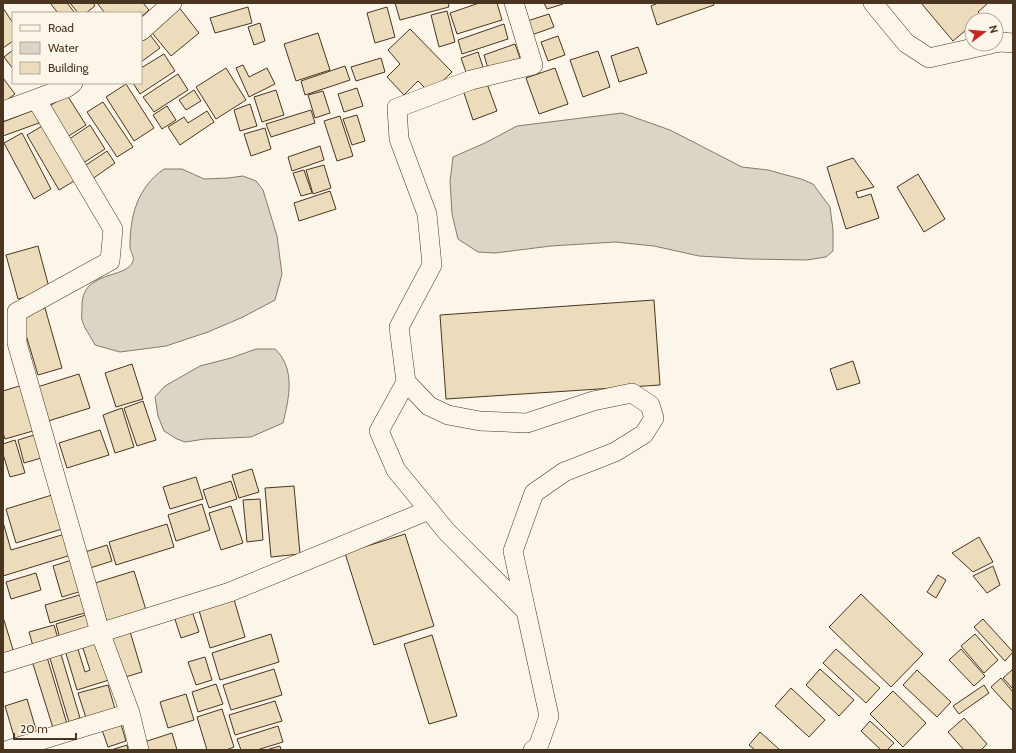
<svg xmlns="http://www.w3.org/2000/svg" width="1016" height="753" font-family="Cabin,sans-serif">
  <rect width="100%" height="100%" fill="#fbf6e9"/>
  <!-- water -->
  <path fill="#dcd4c6" stroke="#887966" d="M622 113 670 130 742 167 768 170 801 179 813 184 830 207 833 230V251L826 257 807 260 750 259 699 256 654 246 615 242 551 246 495 253 478 252 458 239 452 214 450 181 453 157 485 143 517 126Z
    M164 169H182L204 179 228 178 243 176 256 181 263 190 277 236 282 274 275 300 243 317 208 332 166 346 120 352 95 345C91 337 84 328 82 320 81 317 82 312 82 308 80 269 127 280 133 261 135 257 130 252 130 247 130 216 137 188 164 169Z
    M256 349H275C296 369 289 398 283 423L251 437 205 439 185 442 177 439 164 431 158 416 155 397 165 386 200 366 231 358Z"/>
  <!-- building -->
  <path fill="#ecdcbc" stroke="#4a3520" d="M50 3H67L75 13H58Z
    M70 3H93L95 6 86 13H78Z
    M97 3H143L149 10 141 17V13H105Z
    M395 3H448L449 7 400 20Z
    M479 3H497L502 20 457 34 450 13Z
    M544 3H562L563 4 547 9Z
    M658 3H713L714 5 657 25 651 6Z
    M921 3H988L978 12 982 16 977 20H972V25L953 41Z
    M178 6 199 33 171 56 149 29Z
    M248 7 252 23 215 33 210 18Z
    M387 7 395 37 375 43 367 13Z
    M3 8 13 23V41L3 48Z
    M447 11 455 42 439 47 431 15Z
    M549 14 554 27 526 37 521 23Z
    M260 23 265 41 254 45 248 27Z
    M504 24 508 39 462 54 458 40Z
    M410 29 452 72 430 93 418 81 404 95 387 77 400 64 388 50Z
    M148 32 160 48 141 62V38Z
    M318 33 330 70 296 81 284 44Z
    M558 36 565 55 548 61 541 42Z
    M515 44 521 61 489 72 484 55Z
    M638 47 647 73 619 82 611 56Z
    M13 50V69L4 57Z
    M598 51 610 87 583 97 570 60Z
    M478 52 484 70 467 75 461 58Z
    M164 54 175 71 140 94 133 83H141V68Z
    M381 58 385 72 356 81 351 67Z
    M243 65 249 77 267 68 275 84 249 97 236 68Z
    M345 66 350 80 305 95 301 81Z
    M226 68 246 100 216 119 196 87Z
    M555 68 568 104 539 114 526 78Z
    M178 74 188 90 154 112 143 97Z
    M3 78 15 94 3 103Z
    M486 81 497 111 473 120 463 90Z
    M126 84 154 128 134 141 106 97Z
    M357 88 363 106 344 112 338 94Z
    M194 90 201 101 186 110 179 100Z
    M276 90 284 115 262 122 254 97Z
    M323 91 330 113 315 118 308 95Z
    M67 95 86 125 64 139 45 109Z
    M103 102 133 147 117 157 87 112Z
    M250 104 257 126 240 131 234 110Z
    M167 106 176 120 162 129 153 115Z
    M34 110 39 123 3 136V122Z
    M311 110 315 123 271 137 266 124Z
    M207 111 214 122 180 145 168 127 184 117 188 123Z
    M357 115 365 141 352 145 343 119Z
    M340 116 353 156 337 161 324 121Z
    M44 125 76 180 59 190 27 135Z
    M90 125 105 149 80 165 65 142Z
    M265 128 271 149 251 156 244 134Z
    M22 133 51 189 34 199 4 143Z
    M320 146 324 160 292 171 288 157Z
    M107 151 115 163 88 182 80 169Z
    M853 158 874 187 856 192 858 198 871 194 879 218 846 229 827 167Z
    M324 165 331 188 313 194 306 170Z
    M304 170 312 193 301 196 293 173Z
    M918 174 945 219 924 232 897 187Z
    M330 191 336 209 299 221 294 203Z
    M38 246 50 291 18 299 6 255Z
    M654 300 660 385 446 399 440 315Z
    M45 308 62 368 38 375 20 315Z
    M853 361 860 383 837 390 830 369Z
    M132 364 143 399 116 407 105 373Z
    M79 374 90 408 45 422 34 388Z
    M26 384 40 429 5 439 3 433V391Z
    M143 401 156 440 137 446 124 408Z
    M122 408 134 447 115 453 103 415Z
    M100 430 109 455 67 468 59 443Z
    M37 434 45 457 24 463 18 440Z
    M15 440 25 473 10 477 3 454V444Z
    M252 469 259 492 239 498 232 475Z
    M196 477 203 499 170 509 163 487Z
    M231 481 237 499 209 508 203 490Z
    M294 486 300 554 271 557 265 488Z
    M52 495 62 529 16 543 6 509Z
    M260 499 263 540 247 542 243 500Z
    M202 504 210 530 176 541 168 515Z
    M231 506 243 543 221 550 209 513Z
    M3 522 11 550 65 534 71 555 3 576Z
    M167 524 174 547 116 565 109 542Z
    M405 534 434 626 374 645 345 553Z
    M979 537 993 562 973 572 952 553Z
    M107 545 112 561 87 569 82 553Z
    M75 559 85 590 62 597 53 566Z
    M993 566 1000 585 987 593 973 576Z
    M134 571 146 610 107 622 95 583Z
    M36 573 41 590 11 599 6 582Z
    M938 575 946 580 936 598 927 592Z
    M83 594 88 612 50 623 45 605Z
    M861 594 923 654 891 687 829 627Z
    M233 596 245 637 210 648 198 607Z
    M191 608 199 632 181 638 173 613Z
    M89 614 93 629 60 639 56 624Z
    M3 617 15 656 3 659Z
    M983 619 1013 652 1005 661 974 627Z
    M54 625 58 639 33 646 29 632Z
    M129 628 142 672 119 679 105 636Z
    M271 634 279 662 220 680 212 653Z
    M975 634 998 660 984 673 961 646Z
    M432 635 457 716 429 724 404 644Z
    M96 637 109 680 77 690 64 647 76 643 85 672 90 670 81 642Z
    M836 649 880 688 866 703 823 663Z
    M961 649 985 676 974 686 949 660Z
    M60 651 80 718 69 722 49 655Z
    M47 657 67 724 53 728 32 661Z
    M205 657 212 680 196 685 188 662Z
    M274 669 282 695 231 710 223 685Z
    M820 669 854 700 839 716 806 685Z
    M917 670 951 702 937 717 903 685Z
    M1012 670 1013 671V689L1003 678Z
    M1001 678 1013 692V711L991 687Z
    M216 684 223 704 198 712 192 692Z
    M108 685 115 709 86 718 78 693Z
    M984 685 989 693 959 714 953 706Z
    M791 688 825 720 809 737 775 706Z
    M893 691 926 723 903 747 870 714Z
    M186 694 194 720 168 728 160 702Z
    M27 699 38 736 16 743 5 706Z
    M275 701 282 721 235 735 229 715Z
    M222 709 234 747 226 750H207L197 717Z
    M964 718 987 744 981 750H964L948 732Z
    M120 721 126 741 108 747 101 727Z
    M870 721 894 743 887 750H881L861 731Z
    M278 726 283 742 257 750H241L237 739Z
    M760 732 780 750H755L749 745Z
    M172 733 177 750H144L141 743Z
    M127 745 128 750H111Z
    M280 746 281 750H266Z"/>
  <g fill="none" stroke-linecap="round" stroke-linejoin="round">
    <!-- minor casing -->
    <g stroke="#4a3520" stroke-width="20">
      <path id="minor" d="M514 3 533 65 471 80 397 108 399 139 427 214 432 265 399 327 406 382 379 431 396 470 447 532 526 611 549 716 538 747 533 750
        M873 3 906 43 929 58 991 44
        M141 31 172 3
        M996 43 1001 42 1013 43
        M36 99 113 229 110 261 17 312V343L100 632 130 713 139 750
        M3 111 66 88 73 83
        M406 382 429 406 448 415 480 421 527 423 593 401 632 393 650 405 654 418 644 434 615 452 564 472 534 493 513 551 526 611
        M3 663 230 592 429 510
        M8 750 130 713"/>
    </g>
    <!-- minor -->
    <use href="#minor" stroke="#fbf6e9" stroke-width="19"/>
  </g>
  <!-- border -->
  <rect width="1016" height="753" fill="none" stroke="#4a3520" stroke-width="8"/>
  <!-- legend -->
  <rect x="12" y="12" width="130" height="72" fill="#fbf6e9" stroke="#b4a999"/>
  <rect x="20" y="25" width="20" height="6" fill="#fbf6e9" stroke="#b4a999"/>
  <text x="48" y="32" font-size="12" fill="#4a3520">Road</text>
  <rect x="20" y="42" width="20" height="12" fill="#dcd4c6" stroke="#b4a999"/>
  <text x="48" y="52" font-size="12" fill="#4a3520">Water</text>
  <rect x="20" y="62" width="20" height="12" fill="#ecdcbc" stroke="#b4a999"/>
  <text x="48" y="72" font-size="12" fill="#4a3520">Building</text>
  <!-- north arrow -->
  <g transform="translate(984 32) rotate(74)"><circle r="19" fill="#fbf6e9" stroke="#b4a999"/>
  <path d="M0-3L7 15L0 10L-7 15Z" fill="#c62828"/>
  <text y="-6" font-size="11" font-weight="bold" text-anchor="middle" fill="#4a3520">N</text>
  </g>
  <!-- scale -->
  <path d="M14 733v6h62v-6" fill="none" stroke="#4a3520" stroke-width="2"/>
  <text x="20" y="733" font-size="12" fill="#4a3520" stroke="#fbf6e9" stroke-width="3" paint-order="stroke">20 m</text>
</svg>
